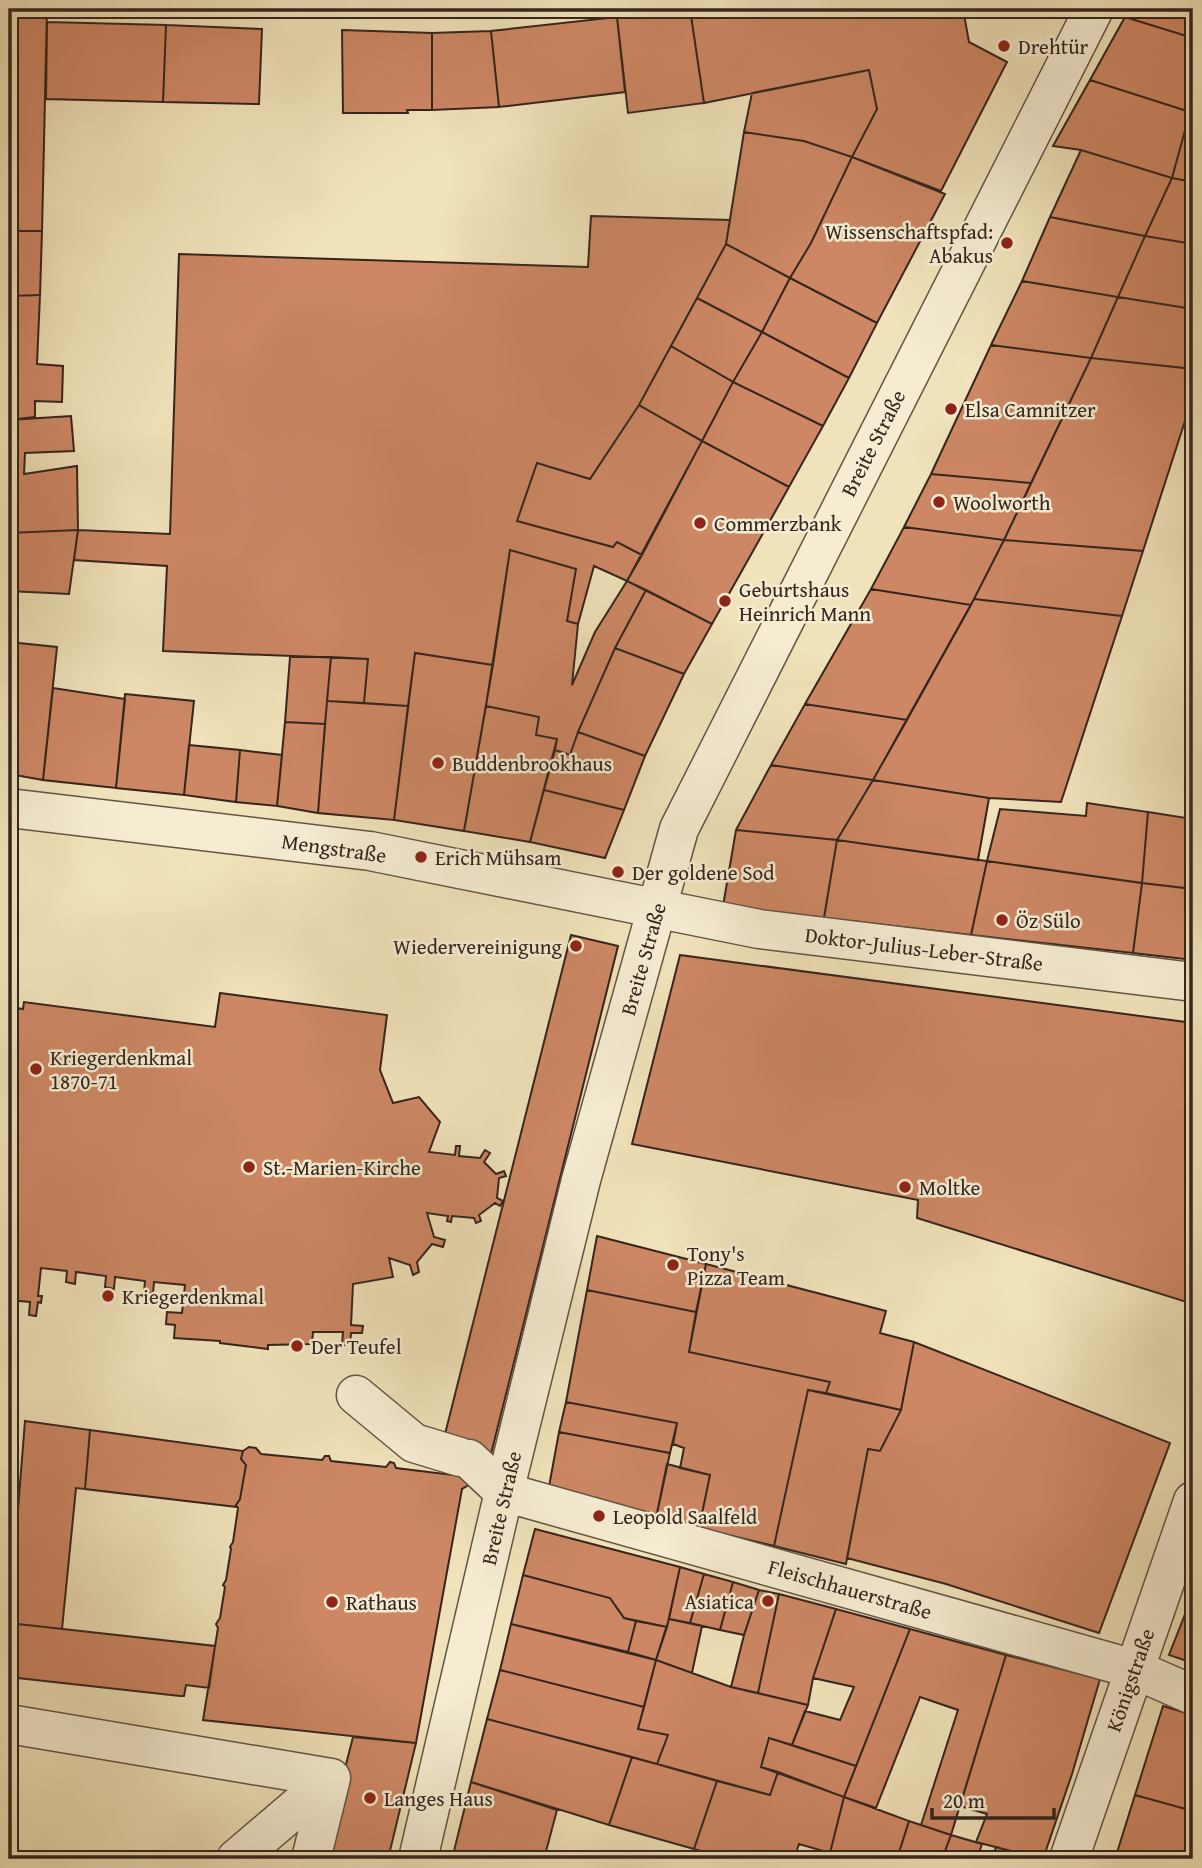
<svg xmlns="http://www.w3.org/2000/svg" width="1202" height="1868" font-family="'Gentium Book Plus',serif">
  <rect width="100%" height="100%" fill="#f0e2ba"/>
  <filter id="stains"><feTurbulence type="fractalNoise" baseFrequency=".00286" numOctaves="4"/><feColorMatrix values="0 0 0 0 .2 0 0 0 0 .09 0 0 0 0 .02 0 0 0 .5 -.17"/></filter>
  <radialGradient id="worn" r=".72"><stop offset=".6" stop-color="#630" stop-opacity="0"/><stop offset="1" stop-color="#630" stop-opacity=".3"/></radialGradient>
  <!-- building -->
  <path fill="#cd8765" stroke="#35251d" stroke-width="2" d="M9 9H47L42 231H9Z
    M669 9H690L704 103 628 113 617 17Z
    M690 9H963L969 42 1007 62 941 191 852 157 877 109 869 70 704 103Z
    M1129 9H1193V38L1125 17Z
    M617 17 625 92 499 107 491 31Z
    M1125 17 1193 38V113L1090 80Z
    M47 22 166 25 163 102 46 99Z
    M166 25 262 29 259 104 163 102Z
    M342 30 432 33V110H407L408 113H343Z
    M491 31 499 107 432 110V33Z
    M869 70 877 109 852 157 804 141 744 132 752 93Z
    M1090 80 1190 112 1172 178 1081 150 1053 146Z
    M1190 112 1193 113V182L1172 178Z
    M744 132 804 141 852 157 811 243 790 278 726 244Z
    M1081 150 1172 178 1145 236 1050 217Z
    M852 157 945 194 877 323 790 278 811 243Z
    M1172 178 1193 182V244L1145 236Z
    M591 216 730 220 726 244 697 298 639 405 590 479 537 463 517 521 613 547 617 542 642 555 627 581 594 566 578 624 567 621 576 569 510 550 493 665 415 653 408 706 364 703 368 659 163 651 167 566 74 560 78 530 170 534 179 254 588 267Z
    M1050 217 1145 236 1118 297 1022 281Z
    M9 231H42L40 295 9 296Z
    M1145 236 1193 244V309L1118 297Z
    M726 244 790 278 762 332 697 298Z
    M790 278 877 323 849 378 762 332Z
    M1022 281 1118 297 1091 358 991 345Z
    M40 295 37 364 63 366 62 402 35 401V417L9 420V296Z
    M1118 297 1193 309V369L1091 358Z
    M697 298 762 332 733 382 671 346Z
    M762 332 849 378 823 426 733 382Z
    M991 345 1091 358 1031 483 931 474Z
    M671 346 733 382 702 441 639 405Z
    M1091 358 1193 369V396L1143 551 1004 540Z
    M733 382 823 426 789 487 702 441Z
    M639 405 702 441 642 555 617 542 613 547 517 521 537 463 590 479Z
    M71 416 74 451 25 453 24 474 77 466 78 530 9 533V420Z
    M702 441 789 487 712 624 627 581Z
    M931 474 1031 483 1004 540 904 527Z
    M904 527 1004 540 971 605 871 589Z
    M78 530 69 594 9 591V533Z
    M1004 540 1143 551 1122 616 974 599Z
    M510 550 576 569 567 621 578 624 572 685 595 632 627 581 646 590 615 648 578 732 570 755 555 750 557 739 536 735 539 717 486 706Z
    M871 589 971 605 907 720 805 704Z
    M646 590 712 624 684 674 615 648Z
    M974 599 1122 616 1061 802 989 798 873 780Z
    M9 642 57 647 43 780 9 774Z
    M615 648 684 674 645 756 578 732Z
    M415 653 493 665 464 831 394 820Z
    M290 657H331L325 724 285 722Z
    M331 657 368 659 364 703 327 701Z
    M53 688 125 699 116 788 43 780Z
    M125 694 194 701 184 795 116 788Z
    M327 701 408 706 394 820 318 813Z
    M805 704 907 720 873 780 771 765Z
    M486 706 539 717 536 735 557 739 530 842 464 831Z
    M285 722 325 724 318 813 277 806Z
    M578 732 645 756 624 810 544 790 555 750 570 755Z
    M189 745 240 750 236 802 184 795Z
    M240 750 282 755 277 806 236 802Z
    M771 765 873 780 837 840 736 830Z
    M873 780 989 798 978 860 837 840Z
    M544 790 624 810 605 858 530 842Z
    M1087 803 1148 812 1142 883 987 861 1000 809 1086 816Z
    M1148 812 1193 819V889L1142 883Z
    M736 830 837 840 824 918 723 906Z
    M837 840 987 861 971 935 824 918Z
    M987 861 1142 883 1133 953 971 935Z
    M1142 883 1193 889V960L1133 953Z
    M571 935 618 946 491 1454 443 1442Z
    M680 955 1193 1023V1304L917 1218 918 1200 632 1144Z
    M220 993 387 1015 380 1070 393 1103 419 1097 440 1122 429 1152 455 1155 456 1146H460L459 1156 480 1158 485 1150 490 1153 484 1162 496 1174 504 1171 506 1176 499 1178 497 1198 503 1201 500 1206 495 1203 479 1215 481 1221 476 1223 474 1218 452 1216 451 1222 447 1221 448 1216 427 1213 434 1237 445 1240 443 1247 432 1244 417 1262 419 1272 413 1275 410 1265 389 1258 393 1277 353 1284 351 1325 363 1326 362 1333H351L350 1345H342L343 1332H313L312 1344 268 1345V1349L220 1343V1341L174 1338 175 1325 166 1324 167 1312 182 1313 185 1285 154 1282 153 1293 144 1292 145 1281 115 1277 114 1289 105 1287 106 1276 76 1272 75 1284 66 1282 67 1271 41 1268 38 1296H42L41 1303 38 1302 36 1316 29 1315 30 1302 9 1300V1007L23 1009 24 1002 215 1027Z
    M597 1236 706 1264 696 1312 587 1290Z
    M706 1264 886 1311 880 1333 914 1342 901 1410 826 1393 830 1382 689 1352Z
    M587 1290 696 1312 689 1352 830 1382 826 1393 808 1390 774 1546 699 1528 710 1475 680 1468 684 1448 673 1444 677 1423 566 1402Z
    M914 1342 1170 1443 1099 1633 946 1584 847 1558 868 1449 880 1451 901 1410Z
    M808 1390 901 1410 880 1451 868 1449 846 1564 774 1546Z
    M566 1402 677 1423 670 1453 559 1432Z
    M25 1421 90 1430 85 1489 76 1488 62 1629 9 1623Z
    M90 1430 243 1451 241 1459 246 1465 240 1499 236 1505 237 1507 85 1489Z
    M559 1432 670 1453 656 1518 548 1492Z
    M249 1447 256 1448 261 1454 322 1460 325 1456H329L331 1461 386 1467 390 1462 394 1463 396 1468 470 1477 469 1485 462 1489 416 1743 203 1720 218 1628 216 1624 220 1618 225 1587 223 1585 226 1580 231 1549 230 1547 233 1542 238 1508 236 1505 240 1499 246 1465 241 1459 243 1451Z
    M667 1464 710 1475 699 1528 656 1518Z
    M535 1529 680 1567 667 1627 624 1618 610 1598 523 1575Z
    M680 1567 704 1574 690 1623 669 1619Z
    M704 1574 733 1582 720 1630 690 1623Z
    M523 1575 610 1598 624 1618 636 1621 628 1652 511 1624Z
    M733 1582 759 1590 744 1635 720 1630Z
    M759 1590 779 1594 758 1693 731 1687 744 1635Z
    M779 1594 836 1609 813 1678 808 1705 758 1693Z
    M1193 1594V1663L1169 1655Z
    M836 1609 910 1629 856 1766 792 1745 805 1711 840 1720 854 1687 813 1678Z
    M669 1619 702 1626 692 1673 656 1660Z
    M636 1621 667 1627 656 1660 628 1652Z
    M9 1623 215 1646 209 1688 186 1685 184 1696H180L9 1677Z
    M511 1624 656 1660 644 1707 500 1670Z
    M910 1629 1006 1655 951 1835 921 1825 958 1710 920 1697 876 1808 844 1797Z
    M1006 1655 1100 1679 1072 1774 1043 1859 976 1842 987 1814 960 1806Z
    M656 1660 731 1687 808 1705 792 1745 769 1738 761 1767 778 1772 770 1795 657 1764 668 1735 638 1729Z
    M500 1670 644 1707 638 1729 668 1735 657 1764 487 1719Z
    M1163 1706 1193 1715V1811L1135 1795Z
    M487 1719 632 1757 609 1825 471 1782Z
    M353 1737 416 1743 388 1859H322Z
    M769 1738 856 1766 844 1797 761 1767Z
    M632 1757 717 1781 694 1849 609 1825Z
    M778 1772 844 1797 830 1853 799 1844 794 1859H729L694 1849 717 1781 770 1795Z
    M471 1782 557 1810 544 1859H452Z
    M1135 1795 1193 1811V1859H1115Z
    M844 1797 909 1821 897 1859H851L830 1853Z
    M909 1821 951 1835 942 1859H897Z
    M951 1835 982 1844 977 1859H942Z
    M996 1847 1040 1859H992Z"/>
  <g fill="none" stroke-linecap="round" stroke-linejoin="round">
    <!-- minor casing -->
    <g stroke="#645444" stroke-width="41">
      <path id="minor" d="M9 808 370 851 759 929 1193 982
        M356 1395 414 1443 460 1457
        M469 1459 504 1492 1134 1669 1193 1695
        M9 1724 331 1778
        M236 1859 331 1778
        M311 1859 331 1778
        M418 1859 504 1492 581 1180 679 829 1094 9
        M1069 1859 1193 1501"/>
    </g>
    <!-- minor -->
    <use href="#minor" stroke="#f5ecd2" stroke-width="38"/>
  </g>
  <!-- markers -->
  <g fill="#8f2418" stroke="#f5ecd2" stroke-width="2.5">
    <circle cx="1004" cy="46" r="7"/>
    <circle cx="1007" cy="243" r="7"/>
    <circle cx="951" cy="409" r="7"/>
    <circle cx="939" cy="502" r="7"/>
    <circle cx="700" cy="523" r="7"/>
    <circle cx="725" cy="601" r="7"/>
    <circle cx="438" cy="763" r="7"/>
    <circle cx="421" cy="857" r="7"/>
    <circle cx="618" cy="872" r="7"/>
    <circle cx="1002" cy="920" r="7"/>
    <circle cx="576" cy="946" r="7"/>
    <circle cx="36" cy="1069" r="7"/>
    <circle cx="249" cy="1167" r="7"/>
    <circle cx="905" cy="1187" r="7"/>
    <circle cx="673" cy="1265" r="7"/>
    <circle cx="108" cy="1296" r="7"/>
    <circle cx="297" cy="1346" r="7"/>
    <circle cx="599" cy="1516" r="7"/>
    <circle cx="768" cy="1601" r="7"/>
    <circle cx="332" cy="1602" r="7"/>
    <circle cx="370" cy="1798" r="7"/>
  </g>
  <g text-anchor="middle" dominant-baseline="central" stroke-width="5" stroke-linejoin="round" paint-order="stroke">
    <!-- poi labels -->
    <g font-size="21" fill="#35251d" stroke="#f5ecd2" text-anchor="start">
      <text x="1018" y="46">Drehtür</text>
      <text x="993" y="231" text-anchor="end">Wissenschaftspfad:<tspan x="993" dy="24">Abakus</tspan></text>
      <text x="965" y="409">Elsa Camnitzer</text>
      <text x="953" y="502">Woolworth</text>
      <text x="714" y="523">Commerzbank</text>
      <text x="739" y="589">Geburtshaus<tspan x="739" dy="24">Heinrich Mann</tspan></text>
      <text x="452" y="763">Buddenbrookhaus</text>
      <text x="435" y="857">Erich Mühsam</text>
      <text x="632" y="872">Der goldene Sod</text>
      <text x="1016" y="920">Öz Sülo</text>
      <text x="562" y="946" text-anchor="end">Wiedervereinigung</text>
      <text x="50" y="1057">Kriegerdenkmal<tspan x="50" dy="24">1870-71</tspan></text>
      <text x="263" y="1167">St.-Marien-Kirche</text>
      <text x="919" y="1187">Moltke</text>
      <text x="687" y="1253">Tony's<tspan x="687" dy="24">Pizza Team</tspan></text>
      <text x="122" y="1296">Kriegerdenkmal</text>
      <text x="311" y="1346">Der Teufel</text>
      <text x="613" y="1516">Leopold Saalfeld</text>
      <text x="754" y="1601" text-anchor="end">Asiatica</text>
      <text x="346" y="1602">Rathaus</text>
      <text x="384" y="1798">Langes Haus</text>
    </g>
    <!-- street labels -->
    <g font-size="21" fill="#35251d" stroke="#f5ecd2">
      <text transform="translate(873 443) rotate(-63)">Breite Straße</text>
      <text transform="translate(334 848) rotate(8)">Mengstraße</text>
      <text transform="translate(924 949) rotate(7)">Doktor-Julius-Leber-Straße</text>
      <text transform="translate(643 959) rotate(-74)">Breite Straße</text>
      <text transform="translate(501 1508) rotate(-77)">Breite Straße</text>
      <text transform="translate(850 1589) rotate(16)">Fleischhauerstraße</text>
      <text transform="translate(1130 1680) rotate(-71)">Königstraße</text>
    </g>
  </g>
  <!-- margin -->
  <rect width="1202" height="1868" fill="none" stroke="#f0e2ba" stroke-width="35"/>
  <rect x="10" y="10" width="1181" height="1847" fill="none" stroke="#35251d" stroke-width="3.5"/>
  <rect x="18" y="18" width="1167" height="1833" fill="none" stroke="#35251d" stroke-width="2"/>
  <!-- scale -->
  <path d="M932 1808v10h122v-10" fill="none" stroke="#35251d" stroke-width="3.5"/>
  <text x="943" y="1808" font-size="21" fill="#35251d" stroke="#f5ecd2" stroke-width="5" paint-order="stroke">20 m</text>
  <rect width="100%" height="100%" filter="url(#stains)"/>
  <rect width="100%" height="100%" fill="url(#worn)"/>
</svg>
